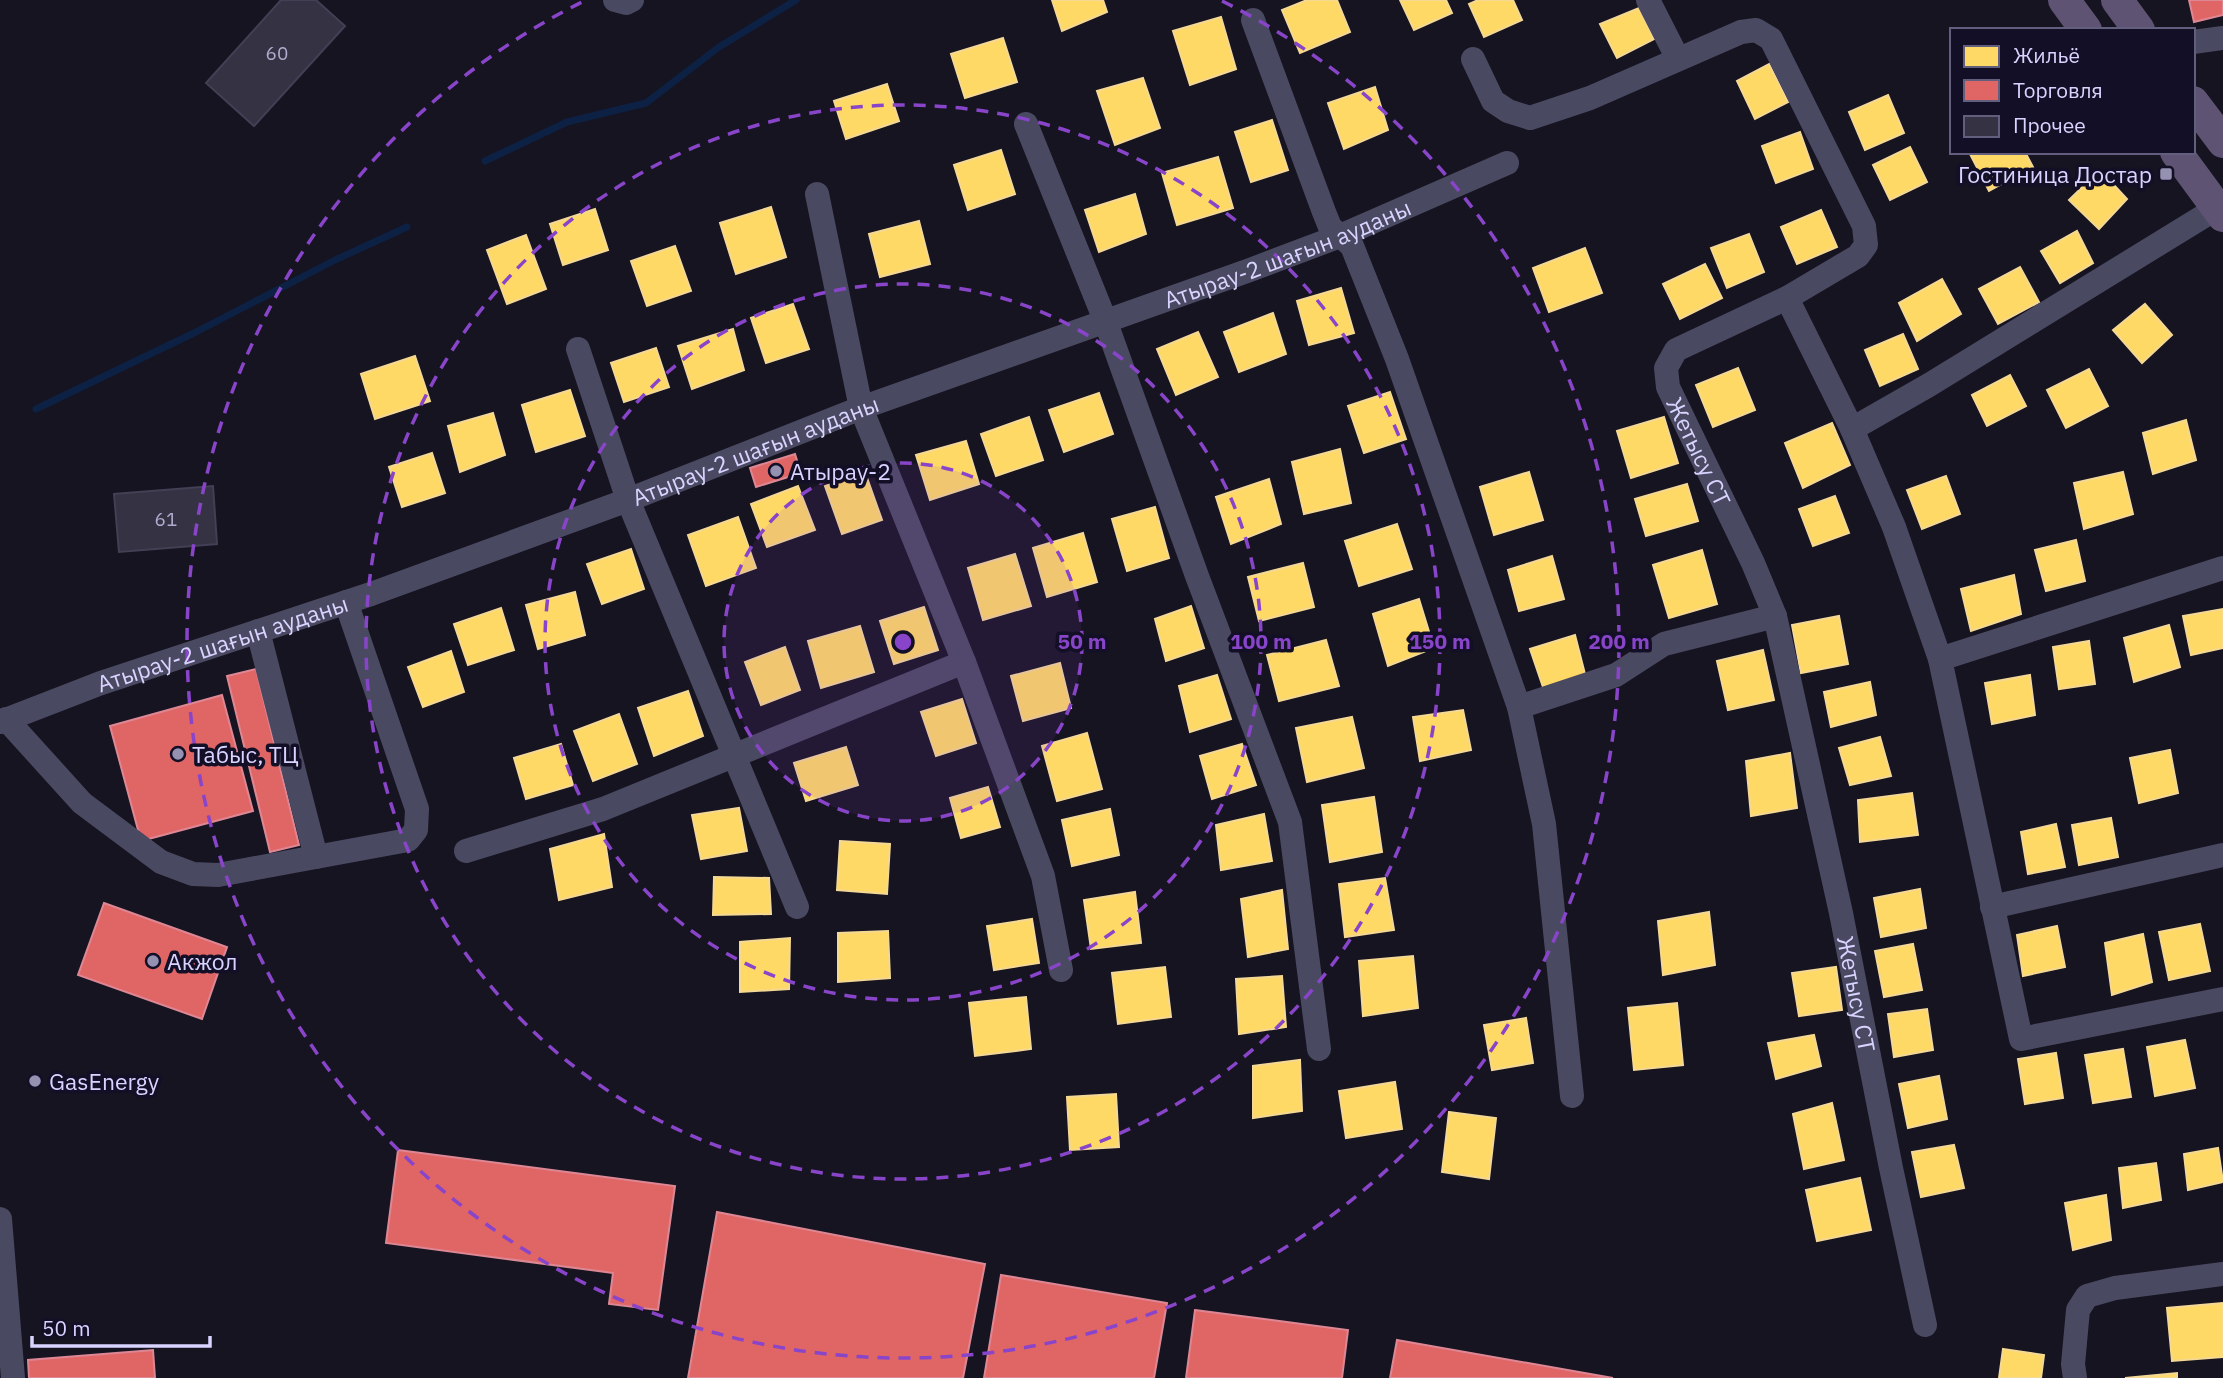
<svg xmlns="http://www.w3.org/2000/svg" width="2223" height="1378" font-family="'IBM Plex Sans',sans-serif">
  <rect width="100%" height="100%" fill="#161421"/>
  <!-- homes -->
  <path fill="#ffd966" stroke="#f4d894" stroke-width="2" d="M1052 0H1103L1107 12 1062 31Z
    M1307 0H1337L1350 32 1300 53 1282 10Z
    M1400 0H1446L1452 13 1414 30Z
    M1478 0H1513L1522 20 1484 37 1469 4Z
    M1639 8 1654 39 1617 58 1600 24Z
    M1221 17 1236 69 1190 85 1173 31Z
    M1003 38 1017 82 965 98 951 54Z
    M1769 64 1788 102 1755 119 1737 81Z
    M1143 78 1160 128 1115 145 1097 91Z
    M887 84 899 121 846 139 834 101Z
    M1375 87 1388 130 1344 149 1328 103Z
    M1888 95 1904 133 1865 150 1849 112Z
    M1272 120 1288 170 1251 182 1235 132Z
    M1800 132 1813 169 1776 183 1762 146Z
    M1910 147 1927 182 1890 200 1873 165Z
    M1001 150 1015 194 968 210 954 165Z
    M1969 152H2025L2033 167 1989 191Z
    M1218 157 1233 208 1177 225 1162 173Z
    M2100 170 2127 199 2099 229 2069 200Z
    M1135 194 1146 234 1099 252 1085 210Z
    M771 207 786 257 736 274 720 223Z
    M595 209 608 250 563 265 550 224Z
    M1821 210 1837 247 1797 264 1781 227Z
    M919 221 930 264 880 277 869 234Z
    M2077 231 2093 263 2060 283 2041 251Z
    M1749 234 1764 272 1727 288 1711 248Z
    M526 235 546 289 507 304 487 250Z
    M675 246 691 291 647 306 631 261Z
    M1585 248 1602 293 1549 312 1533 268Z
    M1705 264 1722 298 1680 319 1663 284Z
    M2020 267 2039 302 1998 324 1979 289Z
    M1942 279 1961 314 1917 341 1899 303Z
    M1341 288 1354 333 1309 345 1297 301Z
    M793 304 809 349 766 363 751 318Z
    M2145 304 2172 335 2142 363 2113 330Z
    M1273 313 1286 354 1239 372 1224 332Z
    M733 329 744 370 692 389 678 346Z
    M1198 332 1218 377 1176 395 1157 349Z
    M1903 334 1918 369 1880 386 1865 350Z
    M656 348 669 387 624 402 611 363Z
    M415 356 430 401 375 419 361 374Z
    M1738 368 1755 410 1713 427 1696 385Z
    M2089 369 2108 406 2066 428 2047 390Z
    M2010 375 2026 406 1987 426 1972 395Z
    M570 390 585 436 536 452 522 405Z
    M1390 392 1406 439 1364 453 1348 406Z
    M1099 393 1113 434 1064 452 1049 410Z
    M493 413 505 455 460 472 448 426Z
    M1029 417 1043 460 996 476 981 434Z
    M1664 417 1678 463 1631 478 1617 431Z
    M2186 420 2196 460 2153 474 2143 433Z
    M1832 423 1850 465 1803 488 1785 443Z
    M966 441 979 484 930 500 916 455Z
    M1340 449 1351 503 1304 514 1292 462Z
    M432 453 445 493 402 507 389 467Z
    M865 472 882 520 842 534 825 486Z
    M1529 472 1543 520 1494 535 1480 487Z
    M2123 472 2133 514 2084 529 2074 483Z
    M1946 476 1960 514 1922 529 1907 490Z
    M1269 479 1281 524 1231 544 1216 497Z
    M1687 484 1698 521 1646 536 1635 499Z
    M798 486 815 530 767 547 751 504Z
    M1835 496 1849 533 1813 546 1799 509Z
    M1155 507 1169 558 1127 571 1112 519Z
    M738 517 756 568 706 586 688 535Z
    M1397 524 1412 569 1359 586 1345 541Z
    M1083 533 1097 582 1047 597 1033 548Z
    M2076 540 2085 581 2046 591 2035 550Z
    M631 549 644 589 602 604 587 564Z
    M1702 550 1717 604 1669 618 1653 565Z
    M1015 554 1031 606 983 620 968 568Z
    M1552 556 1564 599 1519 611 1508 570Z
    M1303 563 1314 607 1259 621 1248 577Z
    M2014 575 2021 614 1971 631 1961 589Z
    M575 592 585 635 538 649 526 605Z
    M1419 599 1434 648 1388 666 1373 614Z
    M1191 606 1204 648 1166 661 1155 619Z
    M924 607 938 650 894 664 880 621Z
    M501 608 514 650 468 665 454 624Z
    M2223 609V648L2191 655 2183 616Z
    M1839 616 1848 664 1801 673 1792 625Z
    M2169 625 2180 667 2134 682 2124 638Z
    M860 626 874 672 821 688 808 641Z
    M1575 635 1586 678 1544 690 1530 649Z
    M1326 640 1339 686 1279 701 1267 655Z
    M2089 641 2095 684 2059 689 2053 647Z
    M785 647 800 690 761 705 745 662Z
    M1763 650 1774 700 1728 710 1717 661Z
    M451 651 464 692 423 707 408 667Z
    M1060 663 1071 708 1023 721 1011 676Z
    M1217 675 1231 719 1190 732 1179 686Z
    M2030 675 2035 715 1992 724 1985 683Z
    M1870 682 1876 715 1831 727 1824 692Z
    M688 691 703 736 654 756 638 708Z
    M962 699 976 743 936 756 921 712Z
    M1463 710 1471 750 1420 761 1413 717Z
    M619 714 637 764 593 781 574 731Z
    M1352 717 1364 768 1307 782 1296 728Z
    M1087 733 1102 789 1057 801 1042 746Z
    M1880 737 1891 776 1850 785 1839 748Z
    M561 744 573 785 526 799 514 758Z
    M1242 744 1256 785 1212 799 1200 756Z
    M846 747 858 785 806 801 794 763Z
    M2170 750 2178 793 2139 803 2130 758Z
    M1790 753 1797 808 1751 816 1746 761Z
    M988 787 1000 827 961 838 950 798Z
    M1912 793 1918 835 1860 842 1858 800Z
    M1374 797 1382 852 1330 862 1322 805Z
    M739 808 747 851 701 859 692 815Z
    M1110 809 1119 855 1072 866 1062 820Z
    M1264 814 1272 861 1221 870 1216 825Z
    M2111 818 2118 857 2079 865 2072 825Z
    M2056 824 2065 867 2028 874 2021 832Z
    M604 834 612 887 559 900 550 849Z
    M840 841 890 844 887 894 837 890Z
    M714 877 769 878 771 914 713 915Z
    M1385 878 1394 930 1345 937 1339 884Z
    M1920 889 1926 928 1881 937 1874 898Z
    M1282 890 1288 949 1248 957 1241 899Z
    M1135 892 1141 943 1091 949 1084 900Z
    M1709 912 1715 965 1663 975 1658 921Z
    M1032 919 1039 963 994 970 987 926Z
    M2200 924 2210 971 2169 980 2159 932Z
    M2057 926 2065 967 2023 976 2017 935Z
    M888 931 890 978 838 982V933Z
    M2143 934 2152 982 2112 995 2105 943Z
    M790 938 789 989 740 992V942Z
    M1913 944 1922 990 1884 997 1875 951Z
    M1413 956 1418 1008 1363 1016 1359 961Z
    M1165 967 1171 1017 1118 1024 1112 973Z
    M1836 967 1842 1010 1799 1016 1792 973Z
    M1282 976 1286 1027 1239 1034 1236 979Z
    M1026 997 1031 1049 975 1056 969 1003Z
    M1677 1003 1683 1065 1634 1070 1628 1008Z
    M1927 1009 1933 1050 1894 1057 1888 1014Z
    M1526 1018 1533 1063 1492 1070 1484 1025Z
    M1814 1035 1821 1066 1776 1079 1768 1043Z
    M2185 1040 2195 1088 2155 1096 2147 1047Z
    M2123 1049 2131 1097 2093 1103 2085 1055Z
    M2056 1053 2063 1098 2025 1104 2018 1059Z
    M1300 1060 1302 1111 1253 1118V1066Z
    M1939 1076 1947 1119 1908 1128 1899 1084Z
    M1395 1082 1402 1129 1346 1138 1339 1091Z
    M1116 1094 1119 1147 1070 1150 1067 1097Z
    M1832 1103 1844 1160 1804 1169 1793 1114Z
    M1449 1112 1496 1118 1489 1179 1442 1172Z
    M1954 1145 1964 1188 1921 1197 1912 1152Z
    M2218 1148 2223 1182 2188 1190 2184 1154Z
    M2156 1163 2161 1200 2123 1208 2119 1168Z
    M1860 1178 1871 1230 1817 1241 1806 1190Z
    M2106 1195 2111 1240 2073 1250 2065 1203Z
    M2223 1303V1357L2172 1361 2167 1308Z
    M2003 1349 2044 1355 2041 1378H1999Z
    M2177 1373V1378H2125Z"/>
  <!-- shops -->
  <path fill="#e06666" stroke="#de8794" stroke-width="2" d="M2189 0H2223V15L2194 22Z
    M795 454 801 473 756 487 750 468Z
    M256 669 299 845 270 852 227 676Z
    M222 695 253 811 141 841 110 726Z
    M104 903 227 947 202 1019 78 975Z
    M398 1150 675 1186 658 1310 609 1304 613 1273 386 1243Z
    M717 1212 985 1264 963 1378H688Z
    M1001 1275 1167 1303 1154 1378H984Z
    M1195 1310 1348 1330 1342 1378H1186Z
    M1397 1340 1613 1378H1390Z
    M153 1350 155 1378H29L28 1360Z"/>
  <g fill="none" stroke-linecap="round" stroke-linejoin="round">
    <!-- stream -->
    <path stroke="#0d2144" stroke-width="7" d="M485 161 567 122 646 103 719 47 796 0
      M36 409 196 332 335 260 407 227"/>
  </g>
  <!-- building -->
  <path fill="#343243" stroke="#433f54" stroke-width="2" d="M281 0H316L345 26 254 126 206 83Z
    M213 486 217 544 119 552 114 494Z"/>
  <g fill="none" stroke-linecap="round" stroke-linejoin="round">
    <!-- minor -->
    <g stroke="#4a4962" stroke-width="24">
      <path d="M615 0 626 3 632 0"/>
      <path d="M1648 0 1678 59"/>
      <path d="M1253 20 1324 212 1330 227 1352 246 1397 359 1519 707 1544 824 1572 1096"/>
      <path d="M2193 42 2223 38"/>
      <path id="s1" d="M1473 59 1493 101 1508 111 1530 118 1590 98 1741 32 1756 30 1771 39 1864 226 1866 245 1858 256 1787 298 1676 350 1666 368 1668 387 1753 563 1775 616 1841 913 1891 1168 1925 1325"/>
      <path d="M1026 124 1105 320 1197 576 1290 822 1319 1049"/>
      <path d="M817 194 861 408 964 662 1043 876 1061 970"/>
      <path d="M1787 298 1852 429 1894 527 1940 659 2021 1039 2223 999"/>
      <path d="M578 349 628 500 797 907"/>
      <path d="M1852 429 1929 385 2217 208"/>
      <path d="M258 631 316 857"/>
      <path d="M1940 659 2223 568"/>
      <path d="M1519 707 1616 675 1664 644 1775 616"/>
      <path d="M6 719 82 803 161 862 193 874 218 875 408 840 416 830 417 809 346 602"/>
      <path id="s2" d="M0 722 101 683 371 594 628 500 861 408 1250 270 1340 236 1507 163"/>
      <path d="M466 851 603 809 964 662"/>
      <path d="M1992 907 2223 855"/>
      <path d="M0 1219 13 1378"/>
      <path d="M2075 1378 2073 1364 2078 1310 2087 1296 2115 1288 2223 1274"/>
    </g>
    <!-- major -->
    <path stroke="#5e5373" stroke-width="32" d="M2064 0 2086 30
      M2117 0 2139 30
      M2193 102 2223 142
      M2176 152 2223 216"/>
  </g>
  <!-- distance rings -->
  <circle cx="903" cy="642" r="179" fill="#8945c9" fill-opacity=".12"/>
  <g fill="none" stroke="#8945c9" stroke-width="3.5" stroke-dasharray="12 9">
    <circle cx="903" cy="642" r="179"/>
    <circle cx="903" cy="642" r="358"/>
    <circle cx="903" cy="642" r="537"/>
    <path d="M1222 1A716 716 0 1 1 584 1"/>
  </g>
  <!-- markers -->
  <g fill="#9591b1" stroke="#130f26" stroke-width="2.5">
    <rect x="2159" y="167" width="14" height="14" rx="3.5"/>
    <circle cx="776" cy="471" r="7"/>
    <circle cx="178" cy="754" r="7"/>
    <circle cx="153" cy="961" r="7"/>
    <circle cx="35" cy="1081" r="7"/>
  </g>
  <g text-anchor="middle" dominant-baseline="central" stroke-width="7" stroke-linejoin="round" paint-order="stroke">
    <!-- number labels -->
    <g font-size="19" fill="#b0acd0">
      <text x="277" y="53">60</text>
      <text x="166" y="519">61</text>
    </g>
    <!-- poi labels -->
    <g font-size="23" fill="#d9d4ff" stroke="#130f26" text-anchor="start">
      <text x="2152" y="174" text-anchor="end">Гостиница Достар</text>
      <text x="790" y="471">Атырау-2</text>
      <text x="192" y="754">Табыс, ТЦ</text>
      <text x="167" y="961">Акжол</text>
      <text x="49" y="1081">GasEnergy</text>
    </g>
    <!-- street labels -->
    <g font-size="23" fill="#d9d4ff" stroke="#130f26">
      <text stroke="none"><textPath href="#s2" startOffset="1370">Атырау-2 шағын ауданы</textPath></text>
      <text stroke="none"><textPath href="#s2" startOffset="803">Атырау-2 шағын ауданы</textPath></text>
      <text stroke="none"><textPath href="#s1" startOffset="906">Жетысу СТ</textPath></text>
      <text stroke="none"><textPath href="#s2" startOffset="236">Атырау-2 шағын ауданы</textPath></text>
      <text stroke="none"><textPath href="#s1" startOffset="1474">Жетысу СТ</textPath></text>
    </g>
  </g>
  <circle cx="903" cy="642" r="10" fill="#8945c9" stroke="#130f26" stroke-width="3.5"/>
  <g font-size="21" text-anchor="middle" font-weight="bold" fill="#8945c9" stroke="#130f26" stroke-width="7" stroke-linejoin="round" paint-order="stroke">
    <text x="1082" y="649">50 m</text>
    <text x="1261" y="649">100 m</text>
    <text x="1440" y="649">150 m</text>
    <text x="1619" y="649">200 m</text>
  </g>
  <!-- legend -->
  <rect x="1950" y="28" width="245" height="126" fill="#130f26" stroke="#625e7d" stroke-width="2"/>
  <rect x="1964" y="46" width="35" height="21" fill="#ffd966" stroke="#625e7d" stroke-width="2"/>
  <text x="2013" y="63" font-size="21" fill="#d9d4ff">Жильё</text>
  <rect x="1964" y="80" width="35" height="21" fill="#e06666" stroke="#625e7d" stroke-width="2"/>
  <text x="2013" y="98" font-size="21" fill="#d9d4ff">Торговля</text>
  <rect x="1964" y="116" width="35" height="21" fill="#343243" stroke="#625e7d" stroke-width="2"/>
  <text x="2013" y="133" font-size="21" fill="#d9d4ff">Прочее</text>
  <!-- scale -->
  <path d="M32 1336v10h178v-10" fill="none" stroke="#d9d4ff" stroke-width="3.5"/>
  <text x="42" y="1336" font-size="21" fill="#d9d4ff" stroke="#130f26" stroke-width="5" paint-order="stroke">50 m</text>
</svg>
